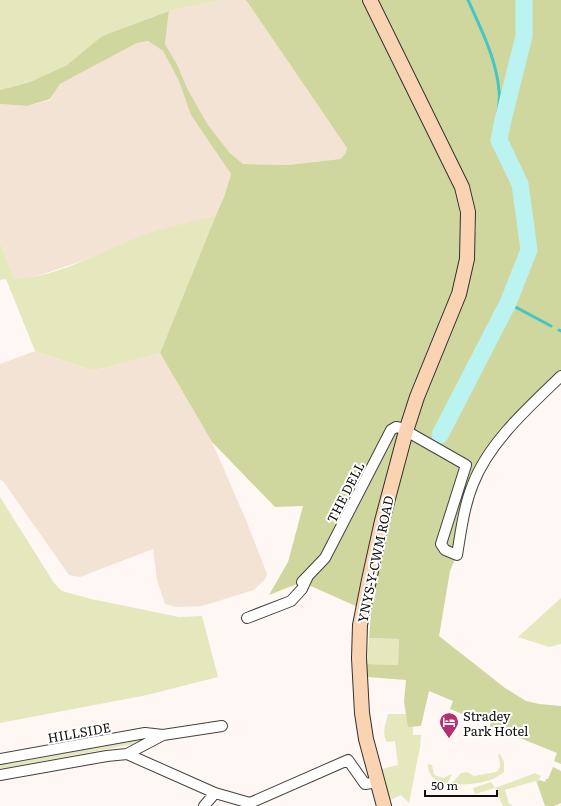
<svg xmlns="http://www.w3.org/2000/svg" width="561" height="806" font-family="Literata,serif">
  <rect width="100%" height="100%" fill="#fef7f3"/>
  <!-- farmland -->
  <path fill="#f3e3d4" d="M221 0H246L347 148 345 154 340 159 288 165 243 164 227 150 208 125 188 90 177 64 165 44 169 11Z
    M148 41 163 51 217 153 231 174 224 197 216 215 137 238 82 261 43 274 26 279H14L0 242V104L27 106 50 100 60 84 137 43Z
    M35 351 92 370 105 368 160 353 212 442 246 520 267 574 265 579 254 590 202 606 176 607 165 604 157 580 153 549 80 577 69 575 3 481 0 480V364Z"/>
  <!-- green -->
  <path fill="#e5e7bd" d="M0 0H221L169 11 102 36 67 65 30 82 0 90Z
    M216 215 160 353 105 368 92 370 35 351 6 279 0 280V242L14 279C56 278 97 253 136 238 162 228 189 223 216 215Z
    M0 497 54 583 62 591 91 599 179 617 202 616 218 677 147 695 0 723Z
    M561 598V644L549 647 518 637Z
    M369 638 399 639 398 665 367 664Z
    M388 714H406L413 726V735H421L420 747 409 803 401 795 390 800 382 769 398 765 395 741 387 742C381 733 386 723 388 714Z
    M145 735 147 740 134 744 0 769V762Z
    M500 754 504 762V772C490 784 469 785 451 784L461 773 467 772 474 776 496 772C502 768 500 762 498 755Z
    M428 764 432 765 434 775 443 778 452 774 447 784C437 782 427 776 428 764Z
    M535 773 541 776 537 783 535 781 505 790 509 804H511L512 806H503L495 788 475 794 473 788 491 782 495 788Z"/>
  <!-- forest -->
  <path fill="#d0d79e" d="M246 0H370L462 187 468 256 476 230 474 211 470 191 432 111 377 0H561V376L519 418 479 470 457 555 450 571 439 636 505 688 526 701 539 704 561 706V764L554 761 557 753 490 726 491 721 481 717 479 721 450 709 453 701 429 691 421 726 408 727 404 702 406 680 367 677V664L398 665 399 639 369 638 371 613 302 582 269 595 288 562 303 506 275 507 212 442 160 353 216 215 224 197 231 174 191 115 179 81 163 51 148 41 137 43 60 84 50 99 27 106 0 104V90L30 82 67 65 102 36 169 11 165 44 177 64 188 90 208 125 229 152 243 164 288 165 340 159 345 154 347 148Z
    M553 767 561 771V803L554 806H545L537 783 539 780 545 782 546 779H548Z"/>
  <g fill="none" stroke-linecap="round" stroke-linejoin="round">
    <!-- stream -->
    <path stroke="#45c6c3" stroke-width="3" d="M468 0C481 29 496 58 499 90 501 103 496 120 495 133
      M508 303 551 326
      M559 330 561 331"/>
    <!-- river -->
    <path stroke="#baf3f0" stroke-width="17" d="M440 435 508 303 529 250 520 184 499 140 503 120 524 36V0"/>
    <!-- minor casing -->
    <g stroke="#424242" stroke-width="12">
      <path id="minor" d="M302 582 325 558 391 430 396 427 401 428 466 465 441 544 445 550 457 555C461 531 464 506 473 484 489 442 530 406 561 376
        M247 618 291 601 302 589 308 576
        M127 754 215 793 250 803 348 760 365 784 379 782
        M0 759 145 733 163 735 222 726
        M0 775 107 756 127 754 163 735
        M204 806 215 793"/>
    </g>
    <!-- secondary casing -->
    <g stroke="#313131" stroke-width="16">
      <path id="secondary" d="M370 0 462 187 468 212 467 259 459 294 417 397 406 431 382 521 369 580 360 625 359 658 362 713 366 739 384 806"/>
    </g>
    <!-- minor -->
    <use href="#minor" stroke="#fff" stroke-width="10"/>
    <!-- secondary -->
    <use href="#secondary" stroke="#fad4b2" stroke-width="14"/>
  </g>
  <!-- icons -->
  <defs>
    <g id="hotel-pin" transform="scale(1)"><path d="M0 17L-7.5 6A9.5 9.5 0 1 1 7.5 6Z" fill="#b82f6f" stroke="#fff"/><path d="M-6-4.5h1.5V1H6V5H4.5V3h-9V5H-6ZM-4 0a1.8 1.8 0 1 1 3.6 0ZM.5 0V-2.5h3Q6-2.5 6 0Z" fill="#fff"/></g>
  </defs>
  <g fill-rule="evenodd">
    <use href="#hotel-pin" x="449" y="722"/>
  </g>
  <g text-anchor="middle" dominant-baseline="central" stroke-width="4" stroke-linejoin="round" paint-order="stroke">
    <!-- street labels -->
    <g font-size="13" fill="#0f0f0f" stroke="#fff">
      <text transform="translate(345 492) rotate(-63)">THE DELL</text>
      <text transform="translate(375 559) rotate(-78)">YNYS-Y-CWM ROAD</text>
      <text transform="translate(79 732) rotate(-10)">HILLSIDE</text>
    </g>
    <!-- poi labels -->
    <g font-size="13" fill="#0f0f0f" stroke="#fff" text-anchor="start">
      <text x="463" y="715">Stradey<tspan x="463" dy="15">Park Hotel</tspan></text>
    </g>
  </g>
  <!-- scale -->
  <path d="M425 790v6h72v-6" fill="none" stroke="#0f0f0f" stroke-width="2"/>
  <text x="431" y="790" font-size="12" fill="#0f0f0f" stroke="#ffffff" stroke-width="3" paint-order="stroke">50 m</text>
</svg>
